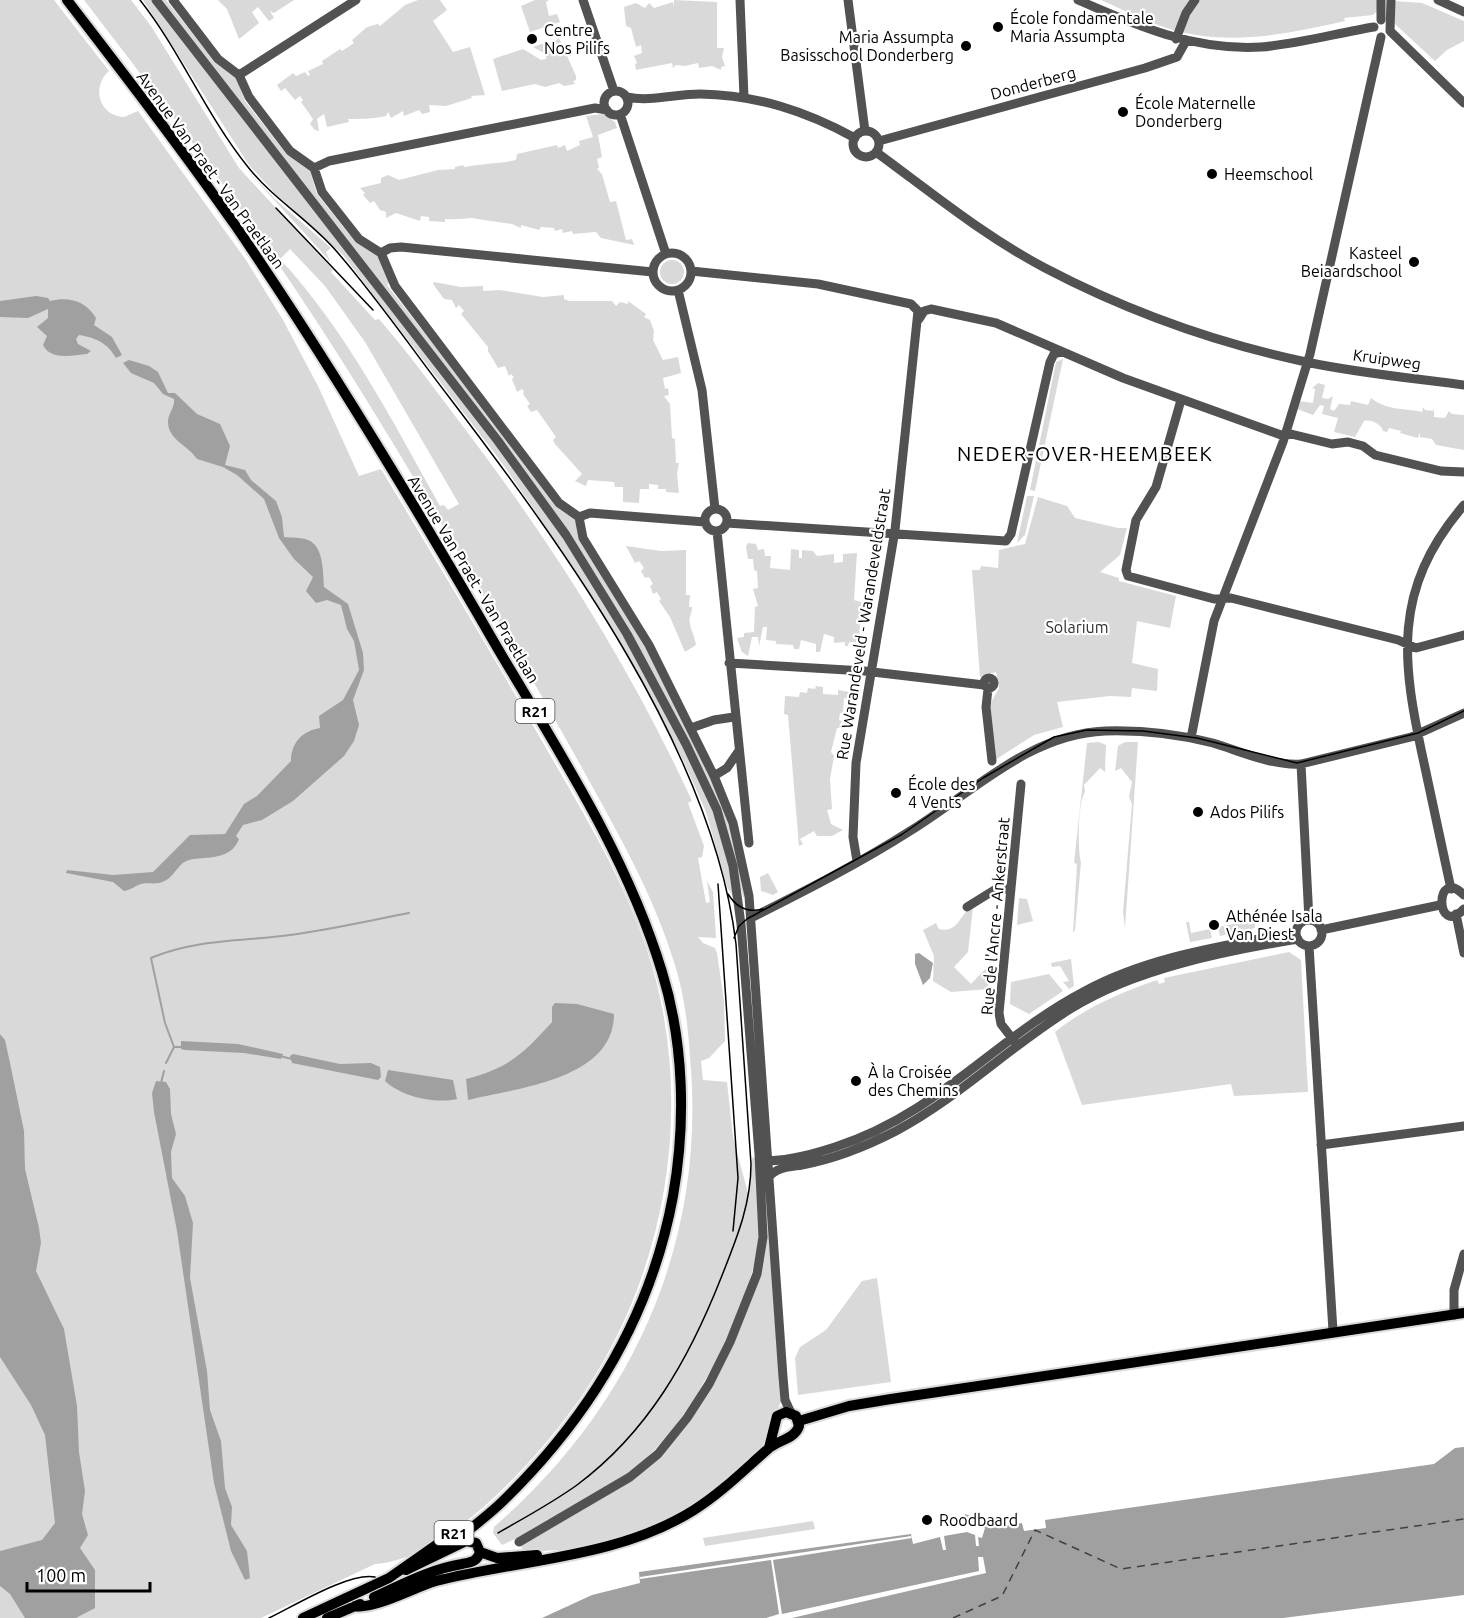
<svg xmlns="http://www.w3.org/2000/svg" width="1464" height="1618" font-family="Ubuntu,sans-serif">
  <rect width="100%" height="100%" fill="#fff"/>
  <!-- green -->
  <path fill="#d9d9d9" fill-rule="evenodd" d="M0 0H54L109 71C91 87 99 116 124 117L138 111 246 260 283 320 318 386 359 476 381 469C437 562 492 654 546 748 586 818 631 891 653 969 697 1126 660 1302 558 1428 518 1478 441 1560 375 1564L261 1618H0Z
    M84 0H131L151 26 239 168 333 270 331 272 375 320 379 319C411 356 439 395 468 433 555 548 632 670 692 801L688 803 704 846 702 857 698 858 706 903 710 902 707 881 713 892 716 938 698 937 703 943 715 948 717 953 724 1001 725 1041 709 1058 701 1061 703 1080 727 1082 733 1137 749 1197 752 1158 756 1157C757 1185 761 1216 758 1244 749 1309 693 1419 642 1462 603 1495 549 1524 502 1545L493 1533 494 1527C633 1406 707 1242 690 1057 688 1025 684 993 674 962 655 900 623 842 592 786 552 713 511 642 469 571 405 462 340 353 268 249 210 164 147 82 84 0ZM290 249 325 286 365 342 459 504 448 510 444 505 440 506C392 420 347 332 280 259Z
    M143 0H153L525 481 602 597 683 745 720 827 737 903 727 887 706 812 683 760 635 668 574 568 502 463 343 255 278 197 249 165Z
    M160 0H166L216 63 235 74 245 101 288 156 290 154 309 168 317 194 349 234 376 252 385 267 389 283 387 285 514 448 577 521 665 685 716 790 729 823 745 897H743L725 825 573 542Z
    M218 0H294L274 13 270 11 274 18 269 21 258 7 252 12 259 23 239 39 227 9Z
    M418 0H440L447 10 433 21 453 52 470 47 485 95 471 96 472 98 446 106 429 105 430 112 422 114 419 110 404 116 403 111 391 118 388 112 386 116C373 119 359 119 348 119L349 122 327 127 324 114 317 119 319 131 315 130 310 124 313 119 301 102 303 100 300 96 295 100 285 88 281 91 277 85 293 73 296 76 305 72 308 76 310 75 308 71 323 64 322 61 340 49 342 51 354 43 352 40 367 27 378 24 380 26 405 5Z
    M535 0H549L546 2 549 16 557 14 560 22 530 32 521 6Z
    M674 0 717 2V48H724L722 57 725 66 721 67V70L712 66 699 68 698 63 685 66 676 65 673 68 672 63 636 70 635 64 637 63 634 56 642 53 641 45 636 47 631 28 626 26 624 7 636 3 645 8 649 3 654 8 673 2 674 6Z
    M1101 0H1377V11L1373 15 1344 18 1345 21C1287 34 1232 46 1173 30 1148 23 1124 10 1101 0Z
    M1394 1 1422 3 1464 21V41L1447 50 1435 61 1395 24Z
    M559 38 576 76V80L573 81 575 84 564 86 559 83 545 87 535 84 502 91 493 59 523 49 541 60 546 59V54L533 47 547 42 549 46Z
    M603 114 615 122 617 128 598 135 602 157 597 159 599 167 597 169 602 174 610 202 616 201 626 240 632 239 634 245 601 238 596 232 573 234 572 231 563 233 562 229 555 231 554 228 541 227 539 230 521 225V228L512 224C496 222 483 220 472 218 466 218 457 220 445 219V222L429 221V217L421 216 420 221 396 213 386 218V212L380 210 374 201 370 203 363 195 365 193 360 188 381 183V178L388 175 399 180 438 170 455 169V167L463 165 464 167C485 163 497 164 516 160L517 154 557 145 558 148 565 145 567 151 580 145 579 141 593 137 586 116Z
    M243 166 275 199 331 248 326 252 330 261Z
    M660 272a12 12 0 1 1 24 0a12 12 0 1 1-24 0Z
    M434 282 461 287 483 286V291L500 290 543 297 564 295V299L569 301H612L616 306 620 302 628 304V301L646 314 644 317 650 320 654 331 653 340 663 360 678 357 681 373 663 378 665 389 668 388 669 395 664 396 670 404 672 438 675 439 676 463H679L677 473 679 493 666 492V489H658V485L649 484V489H640L639 503 623 502V487H615L614 482 588 480 586 486 575 481 582 474 555 444 553 440 556 437 537 410 531 412 527 406 530 404 523 394 524 391 522 389 517 392 512 379 514 377 511 374 509 376 505 366 498 368 488 351V347L461 314 464 311 459 305 456 308 452 300 444 299 433 284Z
    M1063 359 1035 491 1030 490 1056 362Z
    M1318 383 1325 385 1322 398 1328 399 1333 396 1330 409 1334 411 1339 404 1350 405 1351 401 1368 405 1371 398C1387 411 1405 408 1422 412L1423 407 1425 410 1433 411 1434 408V417L1445 418 1449 411 1452 414 1464 415V450L1436 445 1432 439 1420 437V432L1418 438 1400 433 1401 431 1389 428 1387 432 1383 431C1381 424 1371 419 1364 421L1355 437 1334 432 1338 418 1322 414 1324 406 1320 405 1313 415 1297 409 1298 401 1313 403 1315 389 1312 388Z
    M1027 496H1034L1025 535 1017 543Z
    M1038 497 1067 506 1075 518 1118 528H1127L1120 555 1100 572 1119 578V581L1176 596 1170 628 1137 621 1132 663 1158 669 1157 691 1132 688 1131 697 1110 696 1057 702 1063 727 1034 735 995 760 988 708 999 688 996 672 980 677 972 570H980L981 566 998 568 999 550 1025 544Z
    M748 543 756 544 758 550 764 549 765 556H771L770 568 790 570 791 549 799 550V558H802V550L813 551 817 556 834 554V563L843 562V554L857 553 854 600 861 602 859 642H849L848 646H845V642L834 643V637L824 634 820 652H816V644L801 640 799 649H794L793 645 776 644V641L766 640 767 627H763L759 646 758 637H752L748 656 742 652 737 638 744 637V633L754 632 755 607 758 606 753 589 758 588 757 571 754 570 753 559H748L746 546Z
    M626 546 661 551 686 550V595H690L689 607H692C692 615 688 617 690 624 691 630 695 638 696 645L685 652 670 617 659 601 661 599 657 592 653 594 650 586 653 584 649 577 645 578 641 571 644 568 639 561 635 563Z
    M816 686 823 687V694L838 695V690L850 692 848 699 844 698 843 713H840L839 720 844 722H841L840 728H837L831 752 834 756 830 779 832 809 827 810 831 824 843 830 832 836H817L814 831 800 839 803 844 799 846 788 715 784 714 785 696 799 697 800 692 807 693 808 688 815 689Z
    M1099 742 1106 745 1105 772 1100 768 1084 785 1085 792C1077 804 1078 855 1081 862L1075 930 1073 933 1077 864 1074 863 1087 743Z
    M1125 742H1138L1125 928 1123 912 1132 804 1129 797 1132 782 1121 768 1115 771 1118 746Z
    M768 873 778 892 773 895 761 891 760 877Z
    M1019 898 1027 899 1033 921 1017 925Z
    M973 907 968 952 954 967 971 984 990 964 988 989 951 992 933 981 934 956 923 930 936 923 939 929C959 934 959 913 973 907Z
    M1248 921 1249 924 1255 923V928L1220 936 1218 927Z
    M1186 922H1189L1191 933 1210 929 1212 938 1190 942Z
    M1289 952 1301 960 1308 1092 1234 1096 1231 1084 1082 1105 1055 1032C1083 1009 1121 992 1157 980L1159 984 1165 982 1164 978Z
    M1071 959 1074 986 1069 989 1063 982 1069 981 1060 966 1052 967 1051 963Z
    M1049 974 1063 991 1029 1014 1010 1004 1011 982Z
    M763 1156 781 1401 763 1446 739 1471 683 1513 633 1534 578 1549 523 1552 521 1544 584 1509 679 1432 756 1285Z
    M877 1278 891 1382 798 1395 795 1358 800 1347 826 1330 862 1281Z
    M813 1521 815 1529 705 1546 703 1538Z"/>
  <!-- water -->
  <path fill="#a0a0a0" d="M36 296 48 298 50 301C69 296 86 301 96 318L94 325 112 337 122 355 116 358C107 343 97 338 79 335L76 339 78 344 91 351 87 354C72 355 51 361 43 345L47 336 37 327 48 318V309L28 318 0 317V301Z
    M129 360 149 366 158 372 168 393H175L197 414 220 424 230 446 225 465 245 470 251 480 276 501 282 517 284 537C291 538 301 537 308 540 324 546 323 573 324 587L348 604 363 653 364 670 353 700 359 725 354 741 344 756 293 801 262 820 243 825 236 836 239 839C231 861 206 856 189 860 180 862 175 874 168 879 158 886 152 882 141 884 135 886 131 890 124 891L113 882 66 873 67 870 113 875 153 872 190 835 225 834 244 804 257 796 291 761C291 743 302 731 320 728L319 716 343 700 359 670 354 641 347 629 341 605 327 600 316 603 306 591 313 577 294 559 279 538 264 499 237 475 223 467 197 459C189 446 168 440 168 422 168 413 175 408 174 399L163 394 154 383 131 373 123 363Z
    M919 953 933 963 930 978 923 985 915 964V954Z
    M555 1003 577 1004 614 1014C614 1080 516 1088 468 1100L466 1079C509 1068 523 1054 552 1022V1007Z
    M0 1034 5 1040 10 1063 24 1131 25 1169 39 1228 41 1243 36 1271 64 1329 77 1406 79 1452 85 1491 82 1514 88 1535 80 1548 95 1570V1608L76 1618H25L10 1594 0 1586V1551L42 1540 55 1523 45 1435 31 1405 0 1357Z
    M181 1041 238 1044 283 1054 281 1059 244 1053 185 1050 181 1049Z
    M293 1054 340 1064 371 1063 380 1067 381 1077 378 1080 292 1063 290 1056Z
    M388 1070 453 1080 457 1099C435 1104 402 1097 385 1081Z
    M156 1081 166 1082 170 1089 171 1114 176 1134 171 1152 172 1178 185 1196 193 1223 190 1278 207 1371 210 1410 221 1441 225 1488 232 1507 231 1525 247 1551 250 1578 245 1580 231 1551 214 1483 177 1231 154 1112 152 1093Z
    M1464 1447V1595L1283 1618H542L592 1595 640 1583 639 1572 911 1534 913 1544 940 1537 943 1550H946L944 1536 967 1532 975 1535 976 1546H979L978 1537 982 1538 985 1528 963 1519 965 1514 988 1523 989 1528 1022 1523 1024 1531 1046 1528 1045 1520 1434 1464 1455 1448Z"/>
  <!-- pier -->
  <path fill="#fff" d="M911 1536 912 1538 773 1560 782 1614 979 1571 978 1557H983L986 1573 792 1618H766L779 1614 771 1560 640 1579V1577Z"/>
  <g fill="none" stroke-linecap="round" stroke-linejoin="round">
    <!-- stream -->
    <path stroke="#a0a0a0" stroke-width="2" d="M174 1047 165 1023 151 958C192 940 239 941 282 936 325 931 367 921 409 913
      M280 1056 292 1059
      M166 1063 174 1047H182
      M161 1083 164 1071"/>
    <!-- ferry -->
    <path stroke="#414141" stroke-width="1.5" stroke-dasharray="8 6" stroke-linecap="butt" d="M953 1618 1002 1596 1035 1530 1121 1569 1464 1519"/>
    <!-- major casing -->
    <g stroke="#dbdbdb" stroke-width="14">
      <path id="major" d="M67 0C124 74 181 148 235 225 329 362 415 505 498 649 559 752 627 856 662 972 684 1043 686 1123 673 1196 651 1316 591 1415 504 1500 485 1519 462 1534 442 1552
        M799 1421 849 1406 891 1399 1464 1313
        M406 1570 466 1541 476 1543 480 1552 497 1558 537 1555
        M374 1597C403 1584 431 1569 462 1564 471 1562 477 1562 480 1552
        M355 1606C373 1610 415 1587 436 1581 522 1559 618 1558 694 1510 721 1493 744 1470 768 1449 778 1440 795 1439 799 1426L796 1416 786 1412 777 1416 769 1448
        M303 1618 389 1578 456 1531
        M327 1618 360 1604"/>
    </g>
    <!-- minor -->
    <path stroke="#525252" stroke-width="9" d="M156 0 498 441 566 535 627 634 686 744 717 810 733 866 741 924 759 1154 763 1237 757 1274 730 1342 709 1384 687 1418 658 1454 630 1477 519 1542
      M173 0 218 59 239 75 249 97 290 151 314 168 322 192 359 239 381 253 395 286 559 503 579 517 583 538 649 645 714 776 733 823 749 896 783 1377 785 1400 791 1413
      M583 0 614 91
      M740 0 744 97
      M848 0 865 131
      M1078 0C1137 26 1195 51 1261 47 1299 44 1337 33 1374 27
      M1391 0 1390 31 1464 103
      M1438 0 1464 12
      M1381 20V0
      M1176 39 1186 13 1195 0
      M239 75 356 0
      M604 103a12 12 0 1 1 24 0a12 12 0 1 1-24 0Z
      M627 97C650 102 676 94 700 94 757 95 806 111 855 138
      M620 114 666 254
      M853 144a13 13 0 1 1 26 0a13 13 0 1 1-26 0Z
      M879 141 1145 68 1177 57 1186 41
      M876 152C932 193 984 236 1045 268 1127 311 1217 343 1306 362 1358 373 1411 378 1464 385
      M314 168 329 161 595 108 607 110
      M381 253 390 248 401 247 653 272
      M653 272a19 19 0 1 1 38 0a19 19 0 1 1-38 0Z
      M691 271 818 284 911 304 918 311 895 530 856 763 853 837 857 861
      M678 290 702 390 715 509
      M919 319 924 311 931 309 996 323 1123 378 1284 436 1291 434 1332 444 1348 442 1363 446 1375 455 1441 471 1464 472
      M1181 400 1156 487 1136 520 1126 570 1128 576 1214 599 1231 598 1398 640 1416 648 1464 635
      M705 520a11 11 0 1 1 22 0a11 11 0 1 1-22 0Z
      M579 517 590 513 705 522
      M727 523 1006 541 1011 534 1050 362 1054 354 1062 352
      M717 531 749 843
      M729 663 864 671 984 685
      M984 683a5 5 0 1 1 10 0a5 5 0 1 1-10 0Z
      M988 689 986 707 992 761
      M691 728 714 720 734 717
      M1191 738 1214 621 1283 442 1310 354 1381 37
      M1301 764 1309 920
      M714 776 727 768 738 752
      M1451 889C1442 847 1433 805 1424 763 1402 662 1391 590 1464 505
      M1464 895C1434 865 1435 939 1464 909
      M967 907 996 889H1011
      M1456 914 1464 953
      M751 918C805 891 860 863 910 831 972 793 1029 734 1105 731 1140 730 1178 734 1213 743 1240 751 1272 766 1301 764L1411 737 1464 713
      M1296 933a13 13 0 1 1 26 0a13 13 0 1 1-26 0Z
      M1321 930 1440 905
      M1309 946 1333 1331
      M1015 1042 1001 1024 999 1013 1021 784
      M1321 1145 1464 1126
      M768 1161C792 1160 813 1154 835 1147 938 1114 995 1038 1085 991 1150 956 1224 946 1296 932
      M769 1177C777 1167 790 1167 802 1165 834 1159 867 1146 896 1131 960 1097 1011 1045 1072 1008 1135 969 1225 951 1298 939
      M1454 1315V1290L1464 1254"/>
    <!-- major -->
    <use href="#major" stroke="#000" stroke-width="10"/>
    <!-- tram -->
    <path stroke="#000" stroke-width="1.5" d="M140 0C181 52 206 115 248 167 274 200 311 221 338 253 377 298 412 349 449 397 564 548 713 751 736 944L751 1164C751 1205 736 1240 721 1278 689 1359 648 1432 577 1485 552 1503 524 1518 498 1533
      M276 208 373 310
      M718 884 738 1178 733 1231
      M728 894C736 907 748 913 763 909
      M734 938 739 926 747 919 901 835 983 778 1054 737 1087 730 1143 731 1197 738 1297 763 1418 733 1464 711
      M269 1618C294 1606 349 1572 375 1577"/>
  </g>
  <!-- markers -->
  <g fill="#000" stroke="#fff" stroke-width="2">
    <circle cx="998" cy="27" r="6"/>
    <circle cx="532" cy="39" r="6"/>
    <circle cx="966" cy="46" r="6"/>
    <circle cx="1123" cy="112" r="6"/>
    <circle cx="1212" cy="174" r="6"/>
    <circle cx="1414" cy="262" r="6"/>
    <circle cx="896" cy="793" r="6"/>
    <circle cx="1198" cy="812" r="6"/>
    <circle cx="1214" cy="925" r="6"/>
    <circle cx="856" cy="1081" r="6"/>
    <circle cx="927" cy="1520" r="6"/>
  </g>
  <g text-anchor="middle" dominant-baseline="central" stroke-width="4.5" stroke-linejoin="round" paint-order="stroke">
    <!-- shield labels -->
    <g fill="#fff" stroke="#4c4c4c" stroke-width="1.5">
      <rect x="515.5" y="699" width="39" height="24" rx="4.5"/>
      <rect x="434.5" y="1521" width="39" height="24" rx="4.5"/>
    </g>
    <g font-size="15" font-weight="bold" fill="#000">
      <text x="535" y="711">R21</text>
      <text x="454" y="1533">R21</text>
    </g>
    <!-- poi labels -->
    <g font-size="16" fill="#000" stroke="#fff" text-anchor="start">
      <text x="1010" y="18">École fondamentale<tspan x="1010" dy="18">Maria Assumpta</tspan></text>
      <text x="544" y="30">Centre<tspan x="544" dy="18">Nos Pilifs</tspan></text>
      <text x="954" y="37" text-anchor="end">Maria Assumpta<tspan x="954" dy="18">Basisschool Donderberg</tspan></text>
      <text x="1135" y="103">École Maternelle<tspan x="1135" dy="18">Donderberg</tspan></text>
      <text x="1224" y="174">Heemschool</text>
      <text x="1402" y="253" text-anchor="end">Kasteel<tspan x="1402" dy="18">Beiaardschool</tspan></text>
      <text x="908" y="784">École des<tspan x="908" dy="18">4 Vents</tspan></text>
      <text x="1210" y="812">Ados Pilifs</text>
      <text x="1226" y="916">Athénée Isala<tspan x="1226" dy="18">Van Diest</tspan></text>
      <text x="868" y="1072">À la Croisée<tspan x="868" dy="18">des Chemins</tspan></text>
      <text x="939" y="1520">Roodbaard</text>
    </g>
    <!-- street labels -->
    <g font-size="16" fill="#000" stroke="#fff">
      <text transform="translate(1033 83) rotate(-15)">Donderberg</text>
      <text transform="translate(211 170) rotate(54)">Avenue Van Praet - Van Praetlaan</text>
      <text transform="translate(1387 359) rotate(8)">Kruipweg</text>
      <text transform="translate(474 579) rotate(59)">Avenue Van Praet - Van Praetlaan</text>
      <text transform="translate(863 624) rotate(-81)">Rue Warandeveld - Warandeveldstraat</text>
      <text transform="translate(995 916) rotate(-85)">Rue de l'Ancre - Ankerstraat</text>
    </g>
    <!-- park labels -->
    <g font-size="16" fill="#303030" stroke="#fff">
      <text x="1077" y="627">Solarium</text>
    </g>
    <!-- quarter labels -->
    <g font-size="20" letter-spacing="1.5" fill="#000" stroke="#fff">
      <text x="1085" y="453">NEDER-OVER-HEEMBEEK</text>
    </g>
  </g>
  <!-- scale -->
  <path d="M27 1582v9h123v-9" fill="none" stroke="#000000" stroke-width="3"/>
  <text x="36" y="1582" font-size="18" fill="#000000" stroke="#ffffff" stroke-width="4.5" paint-order="stroke">100 m</text>
</svg>
